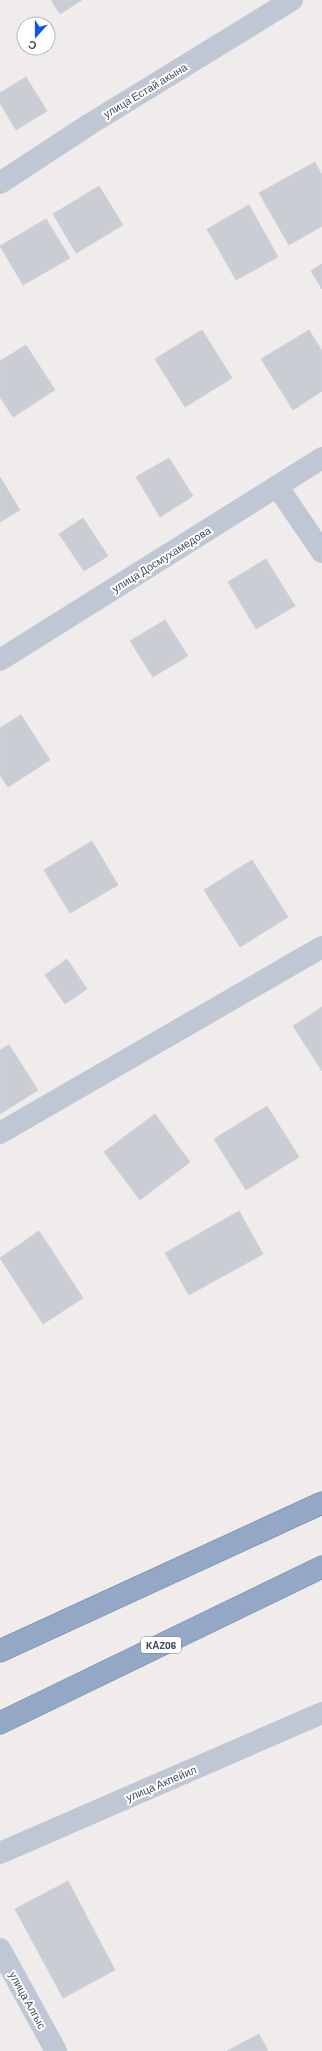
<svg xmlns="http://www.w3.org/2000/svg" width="322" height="2051" font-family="Barlow,sans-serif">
  <rect width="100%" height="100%" fill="#efeceb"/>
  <!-- building -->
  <path fill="#cacdd4" stroke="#cfd1d8" d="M51 0H82L60 14Z
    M26 77 47 111 16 130 0 103V93Z
    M315 162 322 175V226L289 245 259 193Z
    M99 186 123 225 76 253 53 214Z
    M249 205 278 257 236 280 207 229Z
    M46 219 70 258 23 285 0 246Z
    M322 264V289L311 271Z
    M202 330 232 378 185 407 155 359Z
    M309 330 322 351V391L293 410 261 359Z
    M26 345 55 390 13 417 0 397V361Z
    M169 458 193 496 160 517 136 477Z
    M0 477 20 510 0 522Z
    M83 518 108 556 84 571 59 534Z
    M266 559 295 606 256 629 228 582Z
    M165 620 188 656 153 677 130 641Z
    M21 715 50 760 8 787 0 775V728Z
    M92 841 118 885 70 913 44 870Z
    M252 860 288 917 240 947 204 890Z
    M67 959 87 989 65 1004 45 975Z
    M322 1007V1071L293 1026Z
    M9 1045 38 1090 0 1114V1050Z
    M267 1106 299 1157 246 1190 214 1139Z
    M155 1114 190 1162 140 1200 104 1152Z
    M239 1211 263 1254 189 1295 165 1253Z
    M39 1231 83 1298 43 1324 0 1258Z
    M68 1881 115 1970 63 1998 15 1909Z
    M259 2034 268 2051H227Z"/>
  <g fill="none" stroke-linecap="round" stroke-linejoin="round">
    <!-- trunk casing -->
    <g stroke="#6b83ab" stroke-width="23">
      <path id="trunk" d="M0 1651 322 1503
        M0 1723 322 1567"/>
    </g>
    <!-- minor -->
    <path stroke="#bec7d3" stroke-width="22" d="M0 183 90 124 292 0
      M277 486 322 552
      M0 660 322 458
      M0 1133 322 947
      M0 1853 322 1713
      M0 1949 56 2051"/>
    <!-- trunk -->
    <use href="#trunk" stroke="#94a8c6" stroke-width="22"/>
  </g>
  <g text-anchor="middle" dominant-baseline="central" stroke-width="4" stroke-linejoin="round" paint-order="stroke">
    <!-- shield labels -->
    <rect fill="#fff" stroke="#7b828c" stroke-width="1" x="141" y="1637" width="40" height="16" rx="3"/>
    <g font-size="10" font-weight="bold" fill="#434d5a">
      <text x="161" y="1645">KАZ06</text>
    </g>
    <!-- street labels -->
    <g font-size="11" fill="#434d5a" stroke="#fff">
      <text transform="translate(145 90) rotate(-31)">улица Естай акына</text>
      <text transform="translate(161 559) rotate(-32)">улица Досмухамедова</text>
      <text transform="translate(161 1783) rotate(-23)">улица Акпейил</text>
      <text transform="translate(28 2000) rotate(61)">улица Алгыс</text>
    </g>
  </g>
  <!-- north arrow -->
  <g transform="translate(36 36) rotate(201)"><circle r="19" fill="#ffffff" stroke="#b4b8bd"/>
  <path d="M0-3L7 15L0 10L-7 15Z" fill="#0d58e8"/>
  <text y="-6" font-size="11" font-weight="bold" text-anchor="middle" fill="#434d5a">С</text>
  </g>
</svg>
